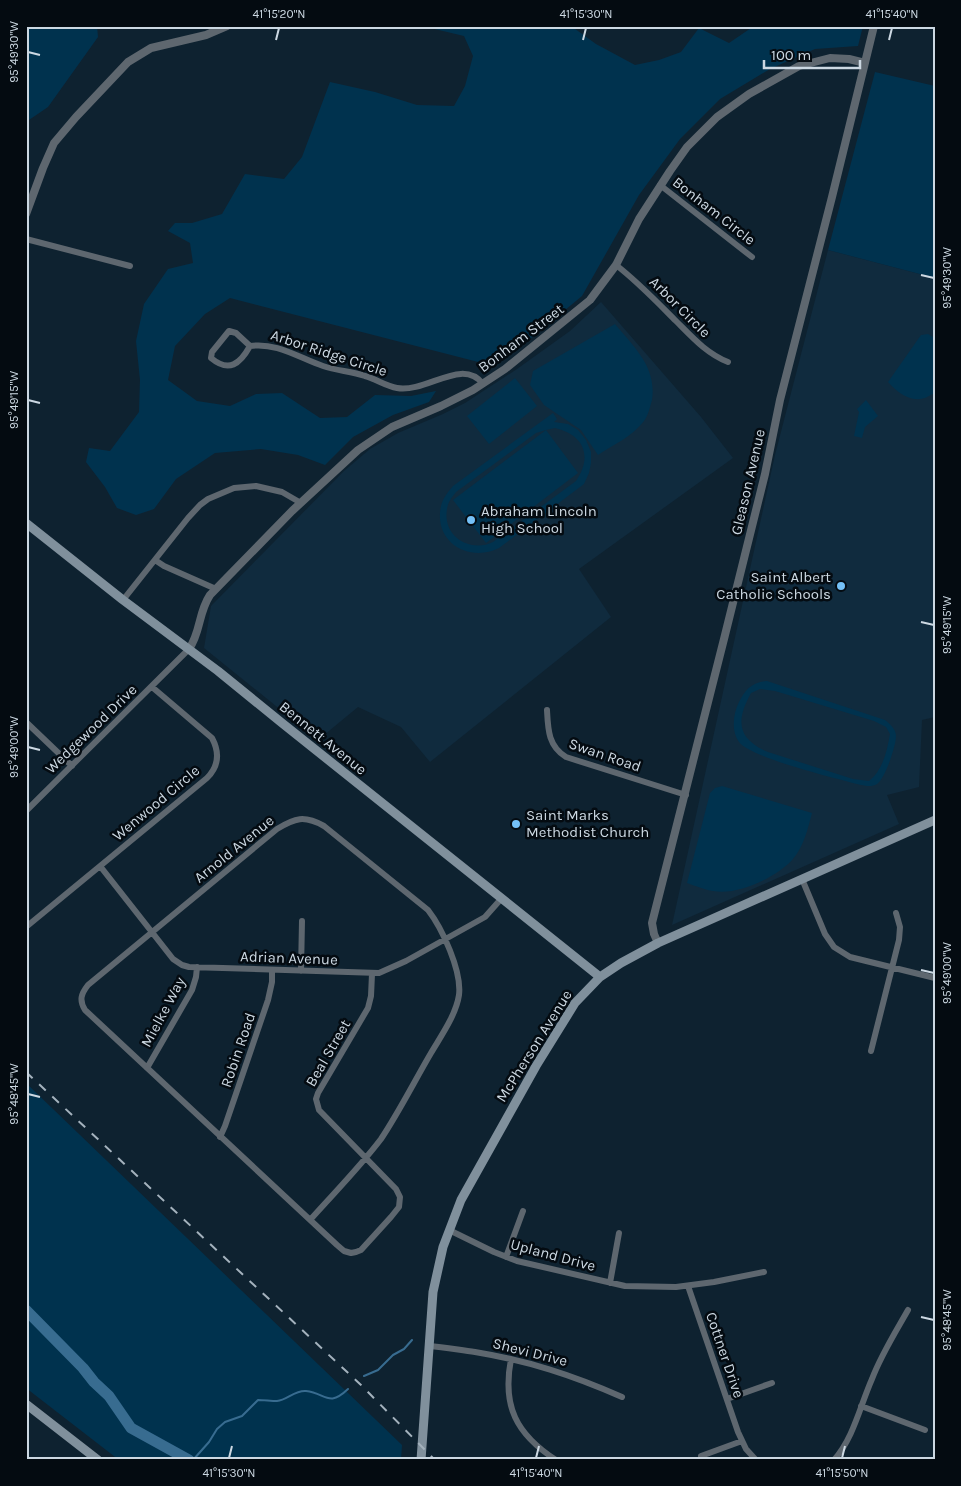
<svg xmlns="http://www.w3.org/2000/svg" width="961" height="1486" font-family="Karla,sans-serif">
  <rect width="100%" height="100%" fill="#0e2230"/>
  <!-- built -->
  <path fill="#102b3e" d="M828 250 935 278V717L922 720 919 787 887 795 899 824 672 925 775 455Z
    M601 302 701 417 733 458 579 569 611 617 430 762 401 727 358 707 318 740 204 648 211 606 344 471 370 449 398 433 443 414 465 403 517 369 570 331Z"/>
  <!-- green -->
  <path fill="#00324e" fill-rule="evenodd" d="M30 26H97L98 37 48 107 26 122V30Z
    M422 26H571L596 44 635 65 659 60 681 52 699 28 729 43 754 26H863L858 46 815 49 770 69 720 99 680 139 639 195 582 296 530 339 486 364 230 298 205 314 175 346 168 380 197 401 230 406 256 394 282 393 320 418 347 417 375 395 411 396 436 391 429 402 393 415 353 437 325 465 298 455 261 449 215 453 176 479 154 509 136 515 117 508 105 487 86 462 89 448 110 451 139 412 140 380 136 341 144 304 168 269 193 263 190 243 168 231 175 223H192L222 214 245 174 284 179 302 157 330 82 375 92 417 105 454 106 465 86 473 56 464 36Z
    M875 72 935 86V278L828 250Z
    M615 324C634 347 657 367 652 400 650 407 648 416 644 421 633 436 613 445 598 455L581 430 544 405 530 385 533 371Z
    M928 334 935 338V393C930 395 925 399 920 399 908 401 895 390 888 382L921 335Z
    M515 378 537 406 489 444 467 416Z
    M866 400 878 416 865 427 862 438 854 436 859 412 857 409Z
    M553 413 557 419 554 422 568 424 578 430 586 440 591 452V463L589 473 584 484 499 548C469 563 433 542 441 506 443 498 448 492 453 486ZM555 428C584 435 593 456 576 481L493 542C471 553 442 537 447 509 448 502 452 497 456 492L536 433 546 430 453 500 486 543 578 473 546 430Z
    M767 681 885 720C890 724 896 729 896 736 896 746 885 779 877 784 872 787 867 786 861 785 838 779 751 758 739 742 731 731 733 714 739 702 745 690 752 682 767 681ZM760 689 775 691 874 721 886 727 890 734C887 751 883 770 869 781L853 779 768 752C738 739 735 722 751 693Z
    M722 786 812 813C808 828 804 846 793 859 777 877 738 896 713 891 705 890 696 886 687 883L710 793 715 788Z
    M26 1083 402 1445 401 1460H119L26 1388Z"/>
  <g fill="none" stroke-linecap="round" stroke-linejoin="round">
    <!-- stream -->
    <path stroke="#386c90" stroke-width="2" d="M364 1376 378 1370 393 1355 404 1349 412 1340
      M193 1460 209 1442 217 1429 225 1422 242 1416 258 1400C264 1400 271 1401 277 1401 287 1400 295 1390 306 1391 326 1393 328 1408 348 1389"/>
    <!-- river -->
    <path stroke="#386c90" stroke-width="11" d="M26 1310 83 1368 94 1382 109 1396 131 1428 189 1460"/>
    <!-- minor -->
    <path stroke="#5e676f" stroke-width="6" d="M660 185 752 257
      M26 239 130 266
      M616 265C638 282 657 302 676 321 692 337 707 354 728 362
      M229 331 236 333 250 346C240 364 229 373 211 358L212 352Z
      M250 346C277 342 299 358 323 366 337 371 351 371 365 376 376 379 386 386 397 388 427 393 462 357 483 384
      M155 560 164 566 216 589
      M123 600 188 518 200 505 208 499 234 488 256 486 282 492 301 503
      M547 710C548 729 548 746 566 757L686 795
      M26 722 72 766
      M26 811 189 649
      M100 866 173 959 182 965 189 967 379 973 406 961 485 917 501 899
      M802 879 825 934 834 947 850 957 935 978
      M26 927 207 778C219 766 220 753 212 738L152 687
      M301 971 302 921
      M871 1051 899 940 900 927 896 913
      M147 1068 192 990 196 977 197 967
      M220 1137 225 1126 268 1000 272 982V970
      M310 1220C334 1193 359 1168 381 1139 399 1112 414 1082 431 1053 441 1036 456 1015 459 995 462 971 442 928 428 910L324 826C304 815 295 818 277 829L88 985C81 994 79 1000 85 1010L337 1245 344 1251 351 1253 356 1252 361 1250 391 1217 399 1207 400 1197 396 1189 319 1110 316 1099 318 1093 368 1008 371 996 372 974
      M449 1230 494 1252 517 1261 625 1286 676 1287 714 1282 764 1272
      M506 1257 523 1211
      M610 1283 619 1233
      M688 1286 738 1432 746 1449 756 1460
      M429 1346C444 1347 459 1350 475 1352 529 1361 572 1375 622 1397
      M511 1359C502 1406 516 1434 556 1460
      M727 1399 772 1383
      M861 1406 925 1430
      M701 1456 742 1441
      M834 1460C854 1437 860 1406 872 1379 881 1355 895 1333 908 1310"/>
    <!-- tertiary -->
    <path stroke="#5e676f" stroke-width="8" d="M26 214 43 168 54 143 76 117 128 62 151 48 206 35 227 26
      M189 649C201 632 198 613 210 595L292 511 358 450 392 427 441 406 473 390 505 369 590 300 616 265 639 219 670 171 687 147 717 117 749 94 799 66 830 58 849 59 865 63
      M658 943 654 934 652 923 724 639 765 474 780 400 832 197 874 26"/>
    <!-- secondary -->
    <path stroke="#80909c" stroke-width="9" d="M26 523 123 600 218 671 282 723 600 977
      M26 1404 98 1460
      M421 1460 433 1292 443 1247 461 1200 536 1066 575 1003 600 977 621 963 658 943 935 820"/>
    <!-- rail -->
    <path stroke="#a4b2bd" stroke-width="2" stroke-dasharray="9 9" stroke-linecap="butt" d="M26 1072 361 1385 435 1460"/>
  </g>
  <!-- ticks -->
  <path fill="none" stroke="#ccd8e2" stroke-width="2" d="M276 40 279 28M583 40 586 28M889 40 892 28M28 52 40 55M921 275 934 278M28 400 40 403M921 622 934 625M28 747 40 750M921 970 934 973M28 1094 40 1097M921 1317 934 1320M229 1458 232 1446M536 1458 539 1446M842 1458 845 1446"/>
  <!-- markers -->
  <g fill="#74c0f6" stroke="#040b11" stroke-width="2">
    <circle cx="471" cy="520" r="5"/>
    <circle cx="841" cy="586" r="5"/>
    <circle cx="516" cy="824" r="5"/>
  </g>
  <g text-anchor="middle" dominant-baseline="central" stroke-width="5" stroke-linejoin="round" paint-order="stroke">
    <!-- street labels -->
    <g font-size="15" fill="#ccd8e2" stroke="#040b11">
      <text transform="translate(714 211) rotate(38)">Bonham Circle</text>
      <text transform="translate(680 307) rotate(45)">Arbor Circle</text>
      <text transform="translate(521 338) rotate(-37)">Bonham Street</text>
      <text transform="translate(329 353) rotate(18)">Arbor Ridge Circle</text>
      <text transform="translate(748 482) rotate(-77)">Gleason Avenue</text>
      <text transform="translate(91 729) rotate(-44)">Wedgewood Drive</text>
      <text transform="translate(323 738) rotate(39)">Bennett Avenue</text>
      <text transform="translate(605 755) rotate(19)">Swan Road</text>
      <text transform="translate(156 803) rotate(-40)">Wenwood Circle</text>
      <text transform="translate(234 849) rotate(-39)">Arnold Avenue</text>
      <text transform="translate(289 958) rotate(2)">Adrian Avenue</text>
      <text transform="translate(163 1012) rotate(-62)">Mielke Way</text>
      <text transform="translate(534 1046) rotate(-58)">McPherson Avenue</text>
      <text transform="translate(238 1050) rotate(-71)">Robin Road</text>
      <text transform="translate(328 1053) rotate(-60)">Beal Street</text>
      <text transform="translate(553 1255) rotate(15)">Upland Drive</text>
      <text transform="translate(530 1352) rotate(14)">Shevi Drive</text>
      <text transform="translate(725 1355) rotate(71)">Cottner Drive</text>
    </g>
    <!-- poi labels -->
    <g font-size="15" fill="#ccd8e2" stroke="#040b11" text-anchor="start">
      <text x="481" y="511">Abraham Lincoln<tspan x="481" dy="17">High School</tspan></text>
      <text x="831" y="577" text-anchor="end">Saint Albert<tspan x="831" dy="17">Catholic Schools</tspan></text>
      <text x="526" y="815">Saint Marks<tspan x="526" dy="17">Methodist Church</tspan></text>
    </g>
  </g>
  <!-- border -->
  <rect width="961" height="1486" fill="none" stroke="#040b11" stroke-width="55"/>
  <!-- scale -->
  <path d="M764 60v8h96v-8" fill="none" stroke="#ccd8e2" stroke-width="2.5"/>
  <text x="771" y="60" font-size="15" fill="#ccd8e2" stroke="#040b11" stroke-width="4" paint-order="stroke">100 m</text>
  <rect x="28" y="28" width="906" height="1430" fill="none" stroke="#ccd8e2" stroke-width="2"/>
  <g font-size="12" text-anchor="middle" fill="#ccd8e2">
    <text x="279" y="18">41°15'20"N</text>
    <text x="586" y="18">41°15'30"N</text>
    <text x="892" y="18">41°15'40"N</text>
    <text transform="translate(14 52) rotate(-90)" y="4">95°49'30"W</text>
    <text transform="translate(947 278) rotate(-90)" y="4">95°49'30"W</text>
    <text transform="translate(14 400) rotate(-90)" y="4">95°49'15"W</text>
    <text transform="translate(947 625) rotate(-90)" y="4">95°49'15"W</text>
    <text transform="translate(14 747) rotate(-90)" y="4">95°49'00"W</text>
    <text transform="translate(947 973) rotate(-90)" y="4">95°49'00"W</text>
    <text transform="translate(14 1094) rotate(-90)" y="4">95°48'45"W</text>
    <text transform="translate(947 1320) rotate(-90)" y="4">95°48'45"W</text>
    <text x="229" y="1477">41°15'30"N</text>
    <text x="536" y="1477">41°15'40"N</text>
    <text x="842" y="1477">41°15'50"N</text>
  </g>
</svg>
